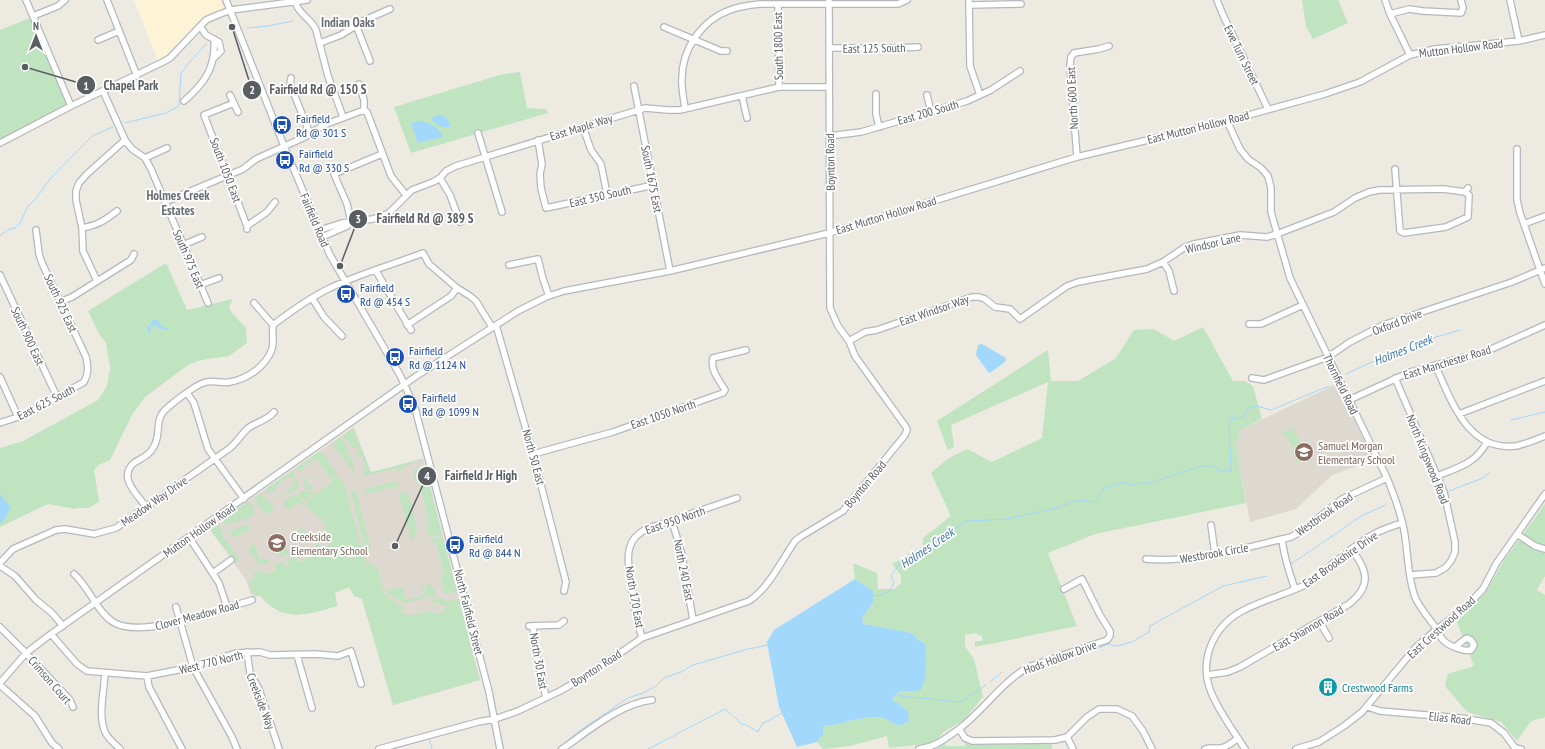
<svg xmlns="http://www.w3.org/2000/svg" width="1545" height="749" font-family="'PT Sans Narrow',sans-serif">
  <rect width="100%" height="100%" fill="#edeae2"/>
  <!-- commercial -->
  <path fill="#fdf3d7" d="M134 0H221L224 8 222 10 202 18 166 55 158 61Z"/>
  <!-- education -->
  <path fill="#ddd9d0" d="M1336 384 1374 460 1332 475 1296 509 1250 522 1236 444 1240 430Z
    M354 427 371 473 423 458 480 680 393 705 362 599 354 596 349 587 335 593 337 606 298 615 280 612 265 602 260 595 254 597 253 594 251 595 246 580 209 528Z"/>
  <!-- green -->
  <path fill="#c0e4bf" d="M1302 0H1338L1348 23 1313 39 1306 26Z
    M30 18 67 105 0 142V30Z
    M520 72 527 108 546 109 548 113 411 153 394 107 503 74Z
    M166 263 187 310 233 299 229 307 231 312 246 328 247 343 229 356 201 360 188 365 145 397 132 415 110 460 99 465 94 470 99 502 88 508H76L75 509 48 504 0 527V448L23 441 98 400 107 386 110 368 106 343 99 334 88 311Z
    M1203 327 1233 381H1245L1253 386 1262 419 1240 430 1236 444 1246 503 1095 534 1048 553 1077 626 975 647V641H982V636L974 633 965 635V646L974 659 983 697 964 720 945 731 934 742 925 744 889 748 887 736 850 746 823 749 817 742 823 735 822 726C839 725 868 714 882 718 888 719 894 724 899 726L908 711 892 699 900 691 912 692 926 673 925 643 917 639 912 633 864 624 862 618 873 603V591L855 579 853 563 877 573 878 589H894L901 583V575L892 564 923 546V538L951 516 931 473 949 458 967 449 992 462 1042 438 1048 382 951 425 954 447 948 450 937 421 1048 350 1051 381H1078L1116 358 1134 330 1154 329 1174 341Z
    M353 428 371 472 422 459 421 460 408 465 401 469V470L397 471 396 468 364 476 363 469 365 467 362 455 353 458 358 456 357 452 360 451 359 447 353 448 343 435Z
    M1292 428 1309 457 1297 463 1293 453 1294 449 1292 444 1283 433Z
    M340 437 348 449 347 450 350 458H352L355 471H353L332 443Z
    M321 450 338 475 331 479 316 458 302 468 303 471 299 472 297 467 320 451 326 459Z
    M422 467 425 468 442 534 430 538 426 522 429 520 420 484H417L413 473 415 469Z
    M292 471 295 476 291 479 289 476 275 487V490L272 493 267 491V488Z
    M337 476 344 482 364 558 367 562 377 568 385 595 403 607 401 612 407 616 430 611 438 614 443 613 444 607 450 608V607L433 602 432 600 441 598 446 601 459 600 480 680 393 705 362 599 354 596 349 587 335 593 337 606C308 615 281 623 260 595L254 597 249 581 255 579 253 573 262 570 265 575 276 571 274 565 284 562 286 567 289 566 287 560 296 557 298 562 303 561 318 543 326 549 329 545 324 521 305 506 313 494H316L332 482 333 479Z
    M304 477 313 489V490L305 489V484L302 479Z
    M297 479 299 482 298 489 283 495 295 483 293 481Z
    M396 481 398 482 400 490 399 491 397 486 365 494V489Z
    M304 490 313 492 306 501 298 495Z
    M351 492H361L355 494 357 495 371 550 366 551Z
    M406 492 408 493 417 530 412 542 399 494Z
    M261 493 267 500 259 506 255 498Z
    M294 495H296L304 501 302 504 298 501 291 510 284 506 285 501Z
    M268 500 274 507 273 510 267 514 264 513 259 506Z
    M248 502C254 504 256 511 253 516L227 525 225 524 223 520Z
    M1545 504V576L1537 590 1545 595V717L1531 721 1517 741 1501 722 1467 712 1445 686 1448 674 1474 666 1457 622 1485 593 1505 559Z
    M216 524 219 525 224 533 222 534 240 560 236 563 234 561 210 529Z
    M248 524 250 530 237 536V538L233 537 230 531Z
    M301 528 311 536 305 542 300 536 298 531Z
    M441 537 443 538 457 591 448 594 445 593 441 577 444 575 436 542 432 543 431 540Z
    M254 543 260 560 265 558 266 560 269 559 268 563 259 564 249 551 252 544Z
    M279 544 282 548 284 547 290 553 281 558 277 549 279 547Z
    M429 583 435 591 436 594 435 596 429 597 427 596 425 585Z
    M421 584 423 585 426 596 425 598 405 603 388 594 386 591 402 587 406 600 424 595Z
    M965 743 971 745 1052 744V749H937L945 744V746H965Z"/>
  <!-- water -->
  <path fill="#a2d8fc" d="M439 115C445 115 450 120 450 127L443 128 431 120 434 116Z
    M419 121C429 122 439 127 443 137L418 143 411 123Z
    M156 319H157L162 327 168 328V330L158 328V326L154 325 151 326 150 333H148V326H151L150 323Z
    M982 344 1006 358 1005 362 990 373 988 372 976 355 978 345Z
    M0 494 11 508 1 524 0 522Z
    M855 579 873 591V603L862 618 864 624 912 633 917 639 925 643C926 659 928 675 921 690L912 692 900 691 892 699 908 711 909 721 899 726C894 724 888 719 882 718 868 714 839 725 823 726V735L817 742 797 747 779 707 767 642 774 630Z"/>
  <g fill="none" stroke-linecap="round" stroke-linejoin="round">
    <!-- stream -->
    <path stroke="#a2d8fc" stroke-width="1" d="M247 28 268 26 293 21
      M125 123 166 113 179 106 181 73 188 64 206 44
      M0 236 7 230 15 228 20 223 28 206 35 200 49 180 92 136 113 127
      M1346 374 1409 345 1460 330
      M1511 420 1545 412
      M1146 483H1150L1201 466H1213L1219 471H1231L1229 419 1244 417 1249 408 1257 406 1271 410 1329 386
      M1449 491 1483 478 1489 473
      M1096 501 1103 489 1124 482 1130 485 1144 483
      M1291 564 1363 515 1386 505
      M873 596C884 595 889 594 894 583L891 576 899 564 917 556 950 531 967 521 1007 519 1057 508 1075 501 1084 500 1093 502
      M1096 649 1108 644 1117 646 1132 642 1149 632 1150 626 1223 586 1267 576
      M1090 651 1092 650
      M1064 659 1085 652
      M1052 663 1060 660
      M1043 666 1049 664
      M1019 677 1039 667
      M990 682 1002 672
      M897 693 900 696 961 702 986 685
      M429 738 432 749
      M557 749 578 732 628 698 643 693 656 686 664 678 681 672 693 665 748 649 768 645
      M648 749 725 709 742 724 746 725 758 732 762 724 782 713"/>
    <!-- minor casing -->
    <g stroke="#b4b8bc" stroke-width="8">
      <path id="minor" d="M26 0 71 106
        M107 0 137 76
        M226 0 284 146 330 255 400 375 415 408 489 692 500 749
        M969 0 970 66 980 95
        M1217 0 1223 15 1268 109
        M1385 0 1390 14 1410 55
        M1510 0 1519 41
        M295 2C299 15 311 18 316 30L328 76 343 117
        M778 5 779 87
        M969 5 1021 4
        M1390 14 1409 9 1423 11 1461 13 1463 8 1461 0
        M33 16 58 6 65 0
        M356 25 370 61
        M200 26 206 35 219 42 221 51 213 59
        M664 27 721 51H727
        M98 40 119 31
        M320 43 341 35 365 20 390 9
        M830 48H898L918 47
        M291 78 290 84 310 134
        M359 84 364 100V110
        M634 86 670 271
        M103 91 125 140 132 149 145 158 151 169 208 303
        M876 94V114L879 127
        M230 95 238 112
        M927 95 931 112
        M742 96 747 118
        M184 101C205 83 216 67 214 39
        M234 103 204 115 247 226V229
        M685 109C684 99 681 88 682 78 682 49 702 20 730 10 740 6 750 5 760 4H898L907 0
        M364 110 367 112 391 176 406 195
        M1227 121 1240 149 1248 159 1261 168 1268 176 1271 188V212L1290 278 1387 478C1395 497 1402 516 1405 536 1408 556 1408 578 1415 597 1420 609 1430 619 1437 630 1439 633 1441 638 1443 640 1449 646 1464 652 1471 650L1474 645 1471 640 1467 638C1462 640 1460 644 1455 647
        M583 127 591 150 601 164 607 194
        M478 133 502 212
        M829 136 861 132 967 101 991 90 1020 71
        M538 140 542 164 540 174 541 188 546 208 654 185
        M0 143 71 106 163 62 170 58 206 20 220 14 231 10 307 0
        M1517 149V200L1520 213 1545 284
        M1077 157 1070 65 1071 57 1074 53 1099 49 1109 46
        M145 158 167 148
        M1395 169 1400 231 1404 233 1446 227 1468 217 1469 195 1465 192 1468 188
        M440 178 450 195 460 222
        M165 202 243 169 256 159 305 137 324 125 364 110
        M351 221 347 204 334 174 382 154
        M1524 224 1545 216
        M247 226 267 212 275 202
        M82 228C98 225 104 221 117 211
        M320 230 342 223 373 219 389 213 412 190 433 182 440 178 446 171 456 166 645 108 668 110H680L779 87H829
        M322 237 347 226 351 222
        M183 245 202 237
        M1163 262 1169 271 1174 291
        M509 265 538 259 543 279 549 296
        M376 271 411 330
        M0 275 57 397
        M97 281 83 251 82 228 76 200V191L79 183 87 174 125 140
        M200 285 219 278
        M312 298 324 317 342 336
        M60 302 72 297 131 260 134 254
        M254 303 273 325
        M1249 324H1261L1303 305
        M407 325 451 296 457 288
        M496 325 533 454 566 582 564 591
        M849 341 865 332 877 330 972 297H979L985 299 995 307 1010 309 1020 319 1067 286 1078 282 1147 269 1163 262 1185 247 1194 244 1240 235 1267 237 1277 234 1334 212 1355 198 1369 192 1379 190 1443 189 1465 192
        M1435 365C1451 399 1467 452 1516 446 1526 444 1535 440 1545 436
        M0 377 18 417
        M1252 378 1264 380 1328 357 1350 342 1383 325 1512 282 1545 268
        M1395 378 1444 492 1455 542V552L1451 561 1445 568 1436 573 1410 575
        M187 393 194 403 208 449 244 499
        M1349 400 1410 372 1487 351 1545 325
        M1459 414 1545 381
        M0 423 27 414 84 382C89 373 88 367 86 357L42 263 39 254 36 230
        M533 454 613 432 723 393 725 390C719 380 710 370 713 358L746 350
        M1437 476C1459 467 1475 464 1487 442
        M146 507C138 495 117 477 134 463 141 458 149 456 153 448 162 435 154 422 164 411 171 404 194 386 203 383 213 379 221 384 230 382 248 379 266 366 272 349 274 342 272 333 273 325 290 312 308 299 328 289 358 274 392 265 423 253L429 264 457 288 470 296 476 301 492 327
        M672 521 682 555 693 620
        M1211 525 1215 554
        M1517 534 1535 546 1545 549
        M189 537 219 583 227 607
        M1282 539C1284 557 1289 572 1295 589
        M1146 559C1196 563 1243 548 1291 537L1302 531 1342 499 1387 478
        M0 563 13 549 56 530 65 529 94 534 116 528 230 448C237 442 241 435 247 429 255 422 267 421 274 412
        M0 566 15 576 36 600 52 613 63 626
        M213 573 231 560
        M74 574C89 587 97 612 113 622 141 640 221 609 252 600
        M176 607 193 667 232 737 237 749
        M1319 621 1329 638
        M529 626 559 625 564 621
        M533 626 535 651 546 697
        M0 627 26 653 70 700 73 707
        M51 634 77 664 87 671 147 676 193 667 236 653 260 652 270 655 316 654 338 656 351 651 361 684
        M642 638C637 621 624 562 630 547 632 538 639 533 646 529L737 498
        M247 652 250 673 259 689 279 749
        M297 655 312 708
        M105 673C104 691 98 716 105 732 108 739 115 744 120 749
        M1207 675 1228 672 1240 667 1349 604C1372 586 1368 570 1351 549
        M147 676 149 687 182 749
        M0 683 26 653 51 634 415 377 518 311 546 297 564 291 670 271 829 233 1077 157 1227 121 1325 94 1360 82 1410 55 1435 49 1519 41 1545 35
        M0 685 35 716 52 743 59 749
        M1368 707 1380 711 1461 718 1491 723 1504 733 1515 748 1521 749
        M959 729C984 710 1001 683 1028 667L1107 640 1110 636V631L1100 615 1082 579 1064 589
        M1067 737 1073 749
        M379 749 478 722 495 719 518 711 560 691 588 675 642 638 749 601C768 589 782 560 795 541L800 537 843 511 905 435 907 430 906 427 855 356 849 341 838 326 830 308 829 0
        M562 749C587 732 621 703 652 700
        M919 749C936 747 946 738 959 729L965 738 972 741 1055 740 1067 737 1087 717 1099 709H1117L1132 716 1143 731 1152 749
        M1205 749C1211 747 1215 749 1221 748 1227 747 1233 742 1238 738
        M1245 749C1233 730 1219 712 1211 692 1198 659 1214 625 1244 610 1265 599 1288 594 1309 583 1318 578 1326 569 1335 562 1347 553 1360 541 1374 534 1383 529 1393 526 1402 523
        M1296 749 1319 742 1344 726 1362 712 1416 647 1437 629 1463 610 1483 589 1496 564 1545 494"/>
    </g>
    <!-- minor -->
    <use href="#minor" stroke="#fff" stroke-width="5.5"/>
  </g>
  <!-- icons -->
  <defs>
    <g id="bus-disc" transform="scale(1)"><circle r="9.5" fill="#1a4fb4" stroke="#fff"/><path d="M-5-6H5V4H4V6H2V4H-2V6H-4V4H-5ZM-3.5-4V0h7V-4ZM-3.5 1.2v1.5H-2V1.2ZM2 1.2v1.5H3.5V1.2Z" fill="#fff"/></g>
    <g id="school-disc" transform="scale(1)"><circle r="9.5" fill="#8d6e63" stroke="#fff"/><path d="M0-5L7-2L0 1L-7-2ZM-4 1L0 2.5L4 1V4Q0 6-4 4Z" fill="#fff"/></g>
    <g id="building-disc" transform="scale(1)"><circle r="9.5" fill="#0f9aa8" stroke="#fff"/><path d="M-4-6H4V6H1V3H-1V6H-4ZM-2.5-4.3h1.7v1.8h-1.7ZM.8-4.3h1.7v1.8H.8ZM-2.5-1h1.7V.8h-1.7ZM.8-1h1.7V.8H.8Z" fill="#fff"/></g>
  </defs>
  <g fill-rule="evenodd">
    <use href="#bus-disc" x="282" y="125"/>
    <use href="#bus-disc" x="285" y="160"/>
    <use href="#bus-disc" x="346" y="294"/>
    <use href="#bus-disc" x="395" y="357"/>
    <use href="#bus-disc" x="408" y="404"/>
    <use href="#school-disc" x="1304" y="452"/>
    <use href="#school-disc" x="277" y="543"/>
    <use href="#bus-disc" x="455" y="545"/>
    <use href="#building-disc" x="1328" y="687"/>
  </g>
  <g text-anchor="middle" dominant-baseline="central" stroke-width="3.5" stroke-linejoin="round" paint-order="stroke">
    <!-- street labels -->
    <g font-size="12" fill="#5a5e62" stroke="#fff">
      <text transform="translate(778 46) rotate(-91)">South 1800 East</text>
      <text transform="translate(874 48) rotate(-1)">East 125 South</text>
      <text transform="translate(1461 48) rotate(-7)">Mutton Hollow Road</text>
      <text transform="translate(1242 55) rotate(64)">Ewe Turn Street</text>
      <text transform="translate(1072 98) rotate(-93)">North 600 East</text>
      <text transform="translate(928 112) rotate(-16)">East 200 South</text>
      <text transform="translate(581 127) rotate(-17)">East Maple Way</text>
      <text transform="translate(1198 127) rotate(-14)">East Mutton Hollow Road</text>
      <text transform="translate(830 162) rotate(-91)">Boynton Road</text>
      <text transform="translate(226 170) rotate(69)">South 1050 East</text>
      <text transform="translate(652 179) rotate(79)">South 1675 East</text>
      <text transform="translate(600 196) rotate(-13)">East 350 South</text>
      <text transform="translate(886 215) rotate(-17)">East Mutton Hollow Road</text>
      <text transform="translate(315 220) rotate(67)">Fairfield Road</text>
      <text transform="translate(1213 243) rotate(-13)">Windsor Lane</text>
      <text transform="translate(189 259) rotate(67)">South 975 East</text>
      <text transform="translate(61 303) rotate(65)">South 925 East</text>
      <text transform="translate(934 310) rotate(-19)">East Windsor Way</text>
      <text transform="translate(1397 322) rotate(-21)">Oxford Drive</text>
      <text transform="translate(28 336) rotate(65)">South 900 East</text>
      <text transform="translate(1447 362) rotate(-17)">East Manchester Road</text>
      <text transform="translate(1341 384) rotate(64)">Thornfield Road</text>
      <text transform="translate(46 402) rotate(-27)">East 625 South</text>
      <text transform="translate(663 414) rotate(-19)">East 1050 North</text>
      <text transform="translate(534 457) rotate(75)">North 50 East</text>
      <text transform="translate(1428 459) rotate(68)">North Kingswood Road</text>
      <text transform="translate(865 484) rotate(-50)">Boynton Road</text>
      <text transform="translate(154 501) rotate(-35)">Meadow Way Drive</text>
      <text transform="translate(1324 514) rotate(-35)">Westbrook Road</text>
      <text transform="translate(675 520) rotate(-19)">East 950 North</text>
      <text transform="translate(199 530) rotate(-35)">Mutton Hollow Road</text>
      <text transform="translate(1214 553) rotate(-10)">Westbrook Circle</text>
      <text transform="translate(1340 559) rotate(-35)">East Brookshire Drive</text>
      <text transform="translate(684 570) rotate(79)">North 240 East</text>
      <text transform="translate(635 597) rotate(80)">North 170 East</text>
      <text transform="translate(469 612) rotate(76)">North Fairfield Street</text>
      <text transform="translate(197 615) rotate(-15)">Clover Meadow Road</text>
      <text transform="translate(1441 627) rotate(-42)">East Crestwood Road</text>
      <text transform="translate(1308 628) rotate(-30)">East Shannon Road</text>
      <text transform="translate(1060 657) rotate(-20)">Hods Hollow Drive</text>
      <text transform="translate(539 661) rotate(80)">North 30 East</text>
      <text transform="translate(211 662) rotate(-14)">West 770 North</text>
      <text transform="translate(596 668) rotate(-33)">Boynton Road</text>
      <text transform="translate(50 680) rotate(49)">Crimson Court</text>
      <text transform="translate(261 701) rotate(69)">Creekside Way</text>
      <text transform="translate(1450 718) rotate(6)">Elias Road</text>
    </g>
    <!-- transit labels -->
    <g font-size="12" fill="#164399" stroke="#fff" text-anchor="start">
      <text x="296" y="118">Fairfield<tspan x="296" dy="14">Rd @ 301 S</tspan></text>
      <text x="299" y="153">Fairfield<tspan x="299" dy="14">Rd @ 330 S</tspan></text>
      <text x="360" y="287">Fairfield<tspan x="360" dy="14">Rd @ 454 S</tspan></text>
      <text x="409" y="350">Fairfield<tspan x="409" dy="14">Rd @ 1124 N</tspan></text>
      <text x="422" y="397">Fairfield<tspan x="422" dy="14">Rd @ 1099 N</tspan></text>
      <text x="469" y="538">Fairfield<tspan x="469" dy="14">Rd @ 844 N</tspan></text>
    </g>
    <!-- education labels -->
    <g font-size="12" fill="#785e54" stroke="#fff" text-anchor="start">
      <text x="1318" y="445">Samuel Morgan<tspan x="1318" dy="14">Elementary School</tspan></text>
      <text x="291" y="536">Creekside<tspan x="291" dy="14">Elementary School</tspan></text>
    </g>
    <!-- culture labels -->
    <g font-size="12" fill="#0d838f" stroke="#fff" text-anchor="start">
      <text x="1342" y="687">Crestwood Farms</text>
    </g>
    <!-- neighbourhood labels -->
    <g font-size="13" font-weight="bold" fill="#6b7074" stroke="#fff">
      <text x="348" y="22">Indian Oaks</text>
      <text x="178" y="195">Holmes Creek<tspan x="178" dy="15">Estates</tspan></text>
    </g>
    <!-- water labels -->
    <g font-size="13" font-style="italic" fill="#4178ae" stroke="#fff">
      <text transform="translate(1403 350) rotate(-22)">Holmes Creek</text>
      <text transform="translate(927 548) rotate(-34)">Holmes Creek</text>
    </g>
  </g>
  <!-- callouts -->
  <path fill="none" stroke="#5a5e62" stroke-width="1.5" d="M25 67L86 85M232 27L252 90M340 266L358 219M395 546L427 476"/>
  <g fill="#5a5e62" stroke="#fff" stroke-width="1.5">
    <circle cx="25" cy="67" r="4"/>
    <circle cx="232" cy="27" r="4"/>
    <circle cx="340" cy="266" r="4"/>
    <circle cx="395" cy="546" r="4"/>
    <circle cx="86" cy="85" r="10"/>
    <circle cx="252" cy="90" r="10"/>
    <circle cx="358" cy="219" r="10"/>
    <circle cx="427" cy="476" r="10"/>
  </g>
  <g font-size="12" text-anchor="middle" font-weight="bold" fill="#fff">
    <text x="86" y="90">1</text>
    <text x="252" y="94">2</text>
    <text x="358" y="223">3</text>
    <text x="427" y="480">4</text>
  </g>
  <g font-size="13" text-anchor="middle" font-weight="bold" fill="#5a5e62" stroke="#fff" stroke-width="3.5" stroke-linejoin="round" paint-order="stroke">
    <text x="131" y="90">Chapel Park</text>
    <text x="318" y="94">Fairfield Rd @ 150 S</text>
    <text x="425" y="223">Fairfield Rd @ 389 S</text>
    <text x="481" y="480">Fairfield Jr High</text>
  </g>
  <!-- north arrow -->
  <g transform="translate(36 36)" stroke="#ffffff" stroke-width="3" paint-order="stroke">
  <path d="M0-3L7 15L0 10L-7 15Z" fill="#5a5e62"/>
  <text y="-6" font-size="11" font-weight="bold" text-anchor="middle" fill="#5a5e62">N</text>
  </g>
</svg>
